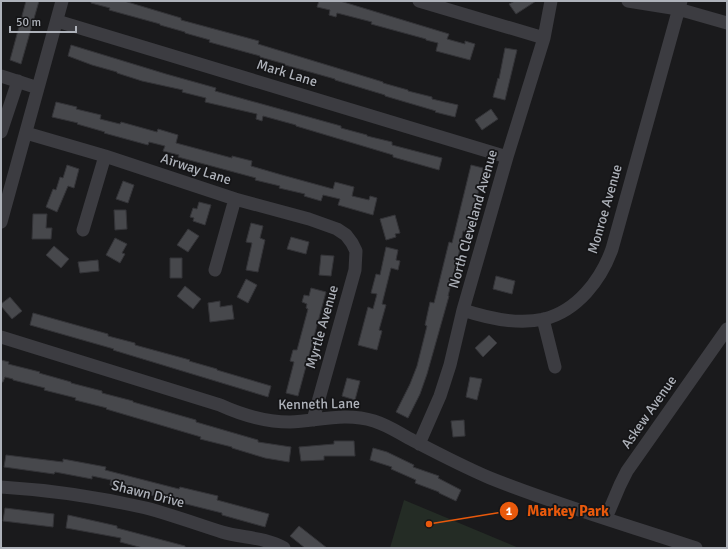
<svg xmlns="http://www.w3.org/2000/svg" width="728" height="549" font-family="Signika,sans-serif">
  <rect width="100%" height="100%" fill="#1a1a1c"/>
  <!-- green -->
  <path fill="#242c25" d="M404 500 519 548H390Z"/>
  <!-- building -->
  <path fill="#47484c" stroke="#343438" d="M26 1H39L21 64 10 60Z
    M91 1H124L181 18V20L259 41 258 44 383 82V83L408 90V91L432 97V99L458 105 455 117 435 112 436 111 385 96V95L335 80V79L285 65V64L260 57V56L209 42 210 40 185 33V32L160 25V24L109 10 110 8 91 3Z
    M319 1H340L449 34 447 39 465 44V41L475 44 470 60 436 51 438 43 426 40V39L371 24 372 22 337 13 336 17 329 15 330 10 317 7Z
    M515 1H536L516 14 509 4Z
    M71 45 166 74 216 88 215 91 341 126V128L367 135V136L392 142V145L442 158 439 170 393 157V155L296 126V125L263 116 262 121 256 119 257 114 205 102 206 98 182 92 183 90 142 81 117 73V72L92 65 68 56Z
    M505 48 517 50 505 100 493 97 498 78 499 79Z
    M56 102 77 107 76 109 101 115 100 119 120 124 121 122 157 132 158 129 178 135 176 143 232 158V156L252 161 251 166 282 175 333 189 335 182 354 187 352 196 369 200 370 196 377 198 373 215 338 205 340 199 323 195 321 201 304 196 305 194 279 188 280 186 255 180 256 178 178 157 179 155 163 151 165 146 149 142 148 145 104 133 105 132 77 124 78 123 52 117Z
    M491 109 498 119 482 130 475 120Z
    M67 165 79 169 74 188 68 186 57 212 46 207 53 189 56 190 60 177 63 178Z
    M471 165 483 168 478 193 473 214 471 213 467 232 463 231 457 264H456L448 296H449L427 374 420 394 408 418 396 412 410 384 417 366 427 326 425 325 430 302 434 303 449 242 452 243Z
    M123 181 134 185 128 203 116 199Z
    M199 202 211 205 205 225 193 221 194 218 190 217 193 208 197 209Z
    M114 210H126L127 229 115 230Z
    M33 214H47L46 228H52L51 239H32Z
    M395 215 400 233 395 234 396 237 386 240 380 219Z
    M251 223 263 226 260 238 265 240 258 272 246 270 252 243 246 242Z
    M188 229 199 236 188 252 177 245Z
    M291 237 309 242 306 254 287 249Z
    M115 238 127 244 122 253 125 254 120 263 106 255Z
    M54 246 69 259 61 268 46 255Z
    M386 247 398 250 396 260 400 261 398 270 391 268 382 304 386 305 379 330 382 331 377 350 358 345 368 307 373 309 377 294 371 293 376 274 380 275Z
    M321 255 334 256 331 276 319 275Z
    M170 258H182V278H170Z
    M98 260 99 271 80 273 78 262Z
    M496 276 515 281 512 294 493 289Z
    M246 279 257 285 248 303 237 297Z
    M185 286 201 299 193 309 177 296Z
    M311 288 326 292 298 396 286 393 294 362 290 361 293 350H297L308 309 306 308 307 304 302 302 304 295 309 296Z
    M10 297 22 311 12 319 1 306V304Z
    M220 301V307L232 305 234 319 210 322 208 303Z
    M33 313 108 334V336L135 343V345L190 360 189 361 217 369V370L271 386 268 397 113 350 114 349 30 325Z
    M489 335 497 343 483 357 475 348Z
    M1 360 9 362 8 364 40 372 39 373 71 382V383L102 391V393L133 401V402L196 420V422L258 440V442L291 447 289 462 265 458 232 448V447L200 439 201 437 106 409 107 408 75 400 76 398 44 390 45 388 13 380V379L5 377 3 382H1Z
    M470 377 482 379 477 400 466 397Z
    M347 378 360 381 355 400 342 396Z
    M464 420 465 436 453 437 451 421Z
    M334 441H354L355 456H324V460L301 461 299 447 334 444Z
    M373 448 387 452 414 465 413 467 439 476 438 478 461 490 456 501 439 493V492L415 483 416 480 391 469 392 467 370 460Z
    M6 455 63 462V459L106 467 105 470 179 489 180 487 218 496 217 500 269 514 265 527 222 515V513L110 485 111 480 92 476V479L55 472 54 474 4 467Z
    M5 508 54 514 53 527 3 521Z
    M68 515 117 526V528L185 546V548H143L120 542 121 538 66 528Z
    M299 526 327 548H305L290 536Z"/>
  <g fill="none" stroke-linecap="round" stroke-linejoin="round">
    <!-- minor -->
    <path stroke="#3c3c41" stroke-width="13" d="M419 1 544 38
      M628 1 678 9 727 23
      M57 21 507 157
      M1 76 38 88
      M1 132 18 81
      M26 133 105 156 235 199 309 219 337 229 346 235 352 243 356 251 355 270 313 420
      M1 222 62 1
      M83 230 105 156
      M215 270 235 199
      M463 310C487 318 518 325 544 319 577 311 601 280 612 249L681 1
      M543 319 555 367
      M1 337 220 405C242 415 266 422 290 422 318 421 345 412 374 421 390 426 400 434 414 441 439 454 464 467 490 478 557 505 627 525 696 548
      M419 444 440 396 450 365 463 310 507 157 544 38 551 1
      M1 487C50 490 98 497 146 508 172 515 197 524 222 532 242 538 265 537 284 548
      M606 518 620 485 627 471 727 329"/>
  </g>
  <g text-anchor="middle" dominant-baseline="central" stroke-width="3.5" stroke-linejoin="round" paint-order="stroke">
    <!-- street labels -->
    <g font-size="14" fill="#aeb2ba" stroke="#151517">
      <text transform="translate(287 73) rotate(17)">Mark Lane</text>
      <text transform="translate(196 169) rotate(18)">Airway Lane</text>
      <text transform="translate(605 209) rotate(-74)">Monroe Avenue</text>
      <text transform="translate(473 219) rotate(-74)">North Cleveland Avenue</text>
      <text transform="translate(322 327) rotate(-74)">Myrtle Avenue</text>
      <text transform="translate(319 404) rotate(-1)">Kenneth Lane</text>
      <text transform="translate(649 412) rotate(-55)">Askew Avenue</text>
      <text transform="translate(148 494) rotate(14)">Shawn Drive</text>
    </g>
  </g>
  <!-- callouts -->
  <path fill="none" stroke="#e8590c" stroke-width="1.5" d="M429 524L509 511"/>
  <g fill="#e8590c" stroke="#151517" stroke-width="1.5">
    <circle cx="429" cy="524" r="4"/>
    <circle cx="509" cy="511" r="10"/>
  </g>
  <g font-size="12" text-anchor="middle" font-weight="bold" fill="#fff">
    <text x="509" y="515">1</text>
  </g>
  <g font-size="15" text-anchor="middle" font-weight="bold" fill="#e8590c" stroke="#151517" stroke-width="3.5" stroke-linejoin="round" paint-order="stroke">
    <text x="568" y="516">Markey Park</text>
  </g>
  <!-- border -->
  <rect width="728" height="549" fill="none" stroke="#aeb2ba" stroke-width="4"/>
  <!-- scale -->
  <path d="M10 26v6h66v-6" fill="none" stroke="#aeb2ba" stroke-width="2"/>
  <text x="16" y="26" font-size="12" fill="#aeb2ba" stroke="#151517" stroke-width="3" paint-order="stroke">50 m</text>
</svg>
